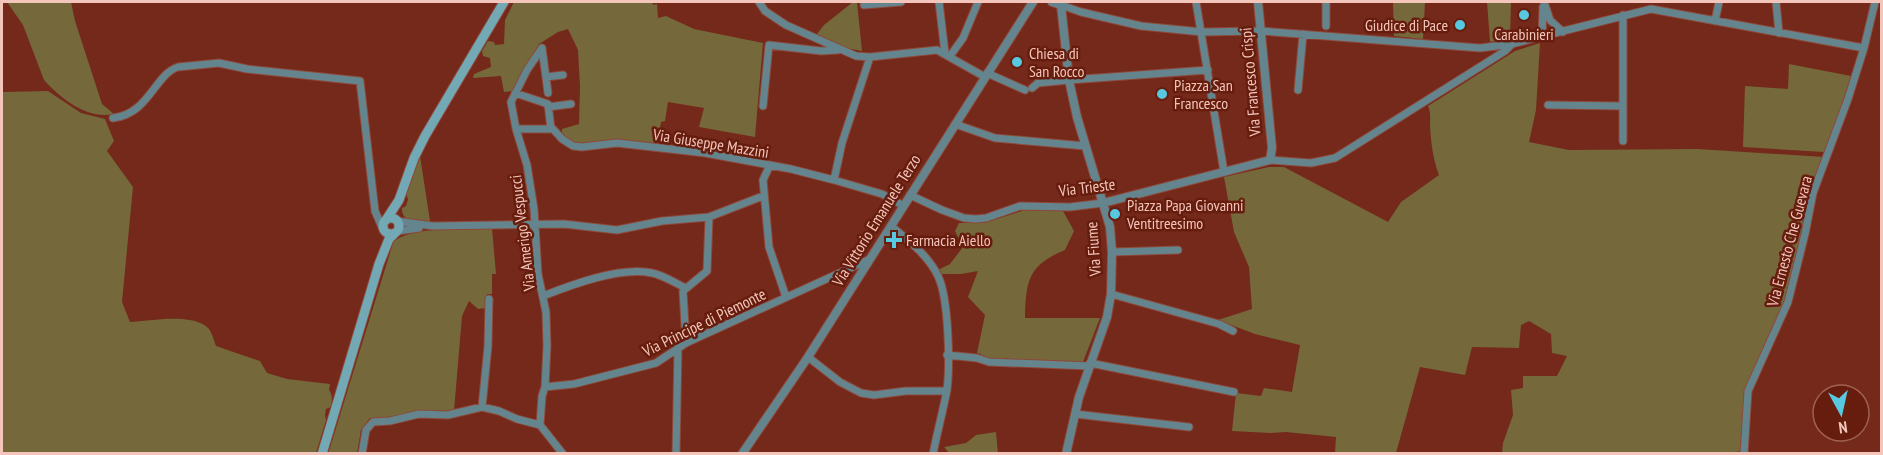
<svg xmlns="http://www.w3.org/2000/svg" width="1883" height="455" font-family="'PT Sans Narrow',sans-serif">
  <rect width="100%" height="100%" fill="#74291a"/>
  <!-- green -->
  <path fill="#75683b" d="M7 2H71L75 21 102 104 114 114C88 120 61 99 44 80L23 25Z
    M514 2H651L654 5 657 4 658 18 666 16 694 29 763 43 755 137 699 127 704 108 668 102 665 121 661 122 658 144 618 141 582 145 573 144 562 136V129L579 124 580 86 578 50 568 29 558 32 539 44 512 91 504 92 501 76 473 78 474 74 491 67 490 58 483 56 482 51 488 41 494 42 495 45 504 44 505 20Z
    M853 2H857L862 51 846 48 817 34 824 25Z
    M1393 2H1425L1423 39 1394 36Z
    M1487 2H1511L1510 38 1490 42Z
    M1540 43 1536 110 1529 142 1569 150 1697 149 1825 157 1787 301 1747 388 1742 451 1723 454 1502 453 1503 443 1513 415 1511 390 1523 388V376H1557L1567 356 1552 353 1551 334 1529 321 1521 325 1519 348 1472 347 1465 375 1420 367 1396 453H1335L1336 437 1286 432 1270 433 1232 431 1236 393 1261 396 1264 388 1292 392 1300 345 1255 334 1218 320 1252 309 1249 267 1234 232 1224 177 1269 167H1284L1388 222 1401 202 1439 175C1433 159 1431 143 1430 126 1430 118 1431 113 1428 106L1515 51Z
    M1789 64 1851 76 1829 148 1824 152 1743 147 1745 86 1788 89Z
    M48 91 81 113 105 119 114 141 107 151 133 187 122 302 130 322C150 321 194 312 209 329 212 333 214 341 216 346L260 361 267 373 287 379 330 384 329 390C333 395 332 400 331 407L326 409 325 415 326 420 316 453H2V92Z
    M420 156 430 221C418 220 401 223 402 208L406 206 408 199 406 194Z
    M1025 210 1063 211 1074 231 1065 250C1028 265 1026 281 1025 318H1100L1083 362 987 358 981 356V354L977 353 985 315 968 297 978 271 961 274H940L938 270 950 264 963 247 955 231 959 223H984Z
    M492 228 496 274H492V294H487L486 308 478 309 469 301 462 316 454 411 422 410 391 418H370L361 430 357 453 328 454 393 243C406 226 470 229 492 228Z
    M996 432 998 453H949L944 447 966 443 976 435Z"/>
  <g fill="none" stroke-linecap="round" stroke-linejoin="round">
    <!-- minor casing -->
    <g stroke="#8e483a" stroke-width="9">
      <path id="minor" d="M759 2 765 11 786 25 856 56 870 57 937 50 985 77
        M939 2 945 53
        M1196 2 1224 172
        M1326 2V26
        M1544 2 1550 20 1563 32
        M1776 2 1779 33
        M864 5 901 2
        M1061 5 1081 12 1141 26 1202 32 1261 31 1480 48 1512 44 1651 9 1864 48
        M1715 21 1719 2
        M1542 37 1543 7
        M542 48 527 70 511 102 516 129 527 165 534 209 538 274 546 312 547 346 545 387 542 396 540 425 563 454
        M542 48 548 93
        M950 56 963 38 978 2
        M987 73 1025 90
        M546 77 563 75
        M1032 88 1038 83 1069 80 1208 70
        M1298 90 1303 34
        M515 93 548 104 551 129
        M1548 105 1623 106
        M763 106 769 45 821 51 838 50
        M548 107 571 104
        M113 118C149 114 155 74 178 67L219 63 247 69 360 81 375 211 382 227
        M955 124 995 138 1085 146
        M516 129H553L562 139 573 146 582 147 617 143 705 153 791 169 834 180 882 194 904 206
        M1623 141V15
        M1270 160 1311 163 1335 158 1505 51 1512 44
        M770 165 763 180 769 247 786 297
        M834 180 842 143 870 57
        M910 195 942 210 964 218 976 219 986 218 1020 206 1070 207 1103 203
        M397 221 433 226 564 224 617 230 662 221 709 217 763 196
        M891 226C908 240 928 255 938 276 949 299 950 365 947 390 943 411 937 433 933 454
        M398 231 419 228
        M1112 252 1178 250
        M1111 294 1219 324 1233 331
        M543 296C571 285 621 266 652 273 663 275 675 283 686 288
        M686 343 683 291 707 271 709 217
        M947 355 977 358 989 362 1089 366
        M808 357 840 382 861 393 874 395 906 391H946
        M1090 363 1234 392
        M545 387 574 384 656 363 686 343 868 260
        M482 407 488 346 489 299
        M1075 414 1189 427
        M362 454 366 430 373 422 390 421 419 414 448 415 482 407 499 411 517 419 540 425
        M676 454 678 348
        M1744 454 1748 391 1788 302 1805 234 1813 193 1848 99 1864 48 1875 2"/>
    </g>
    <!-- tertiary casing -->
    <g stroke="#8e483a" stroke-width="10">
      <path id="tertiary" d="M1052 2 1061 5 1069 80 1077 117 1110 227 1112 252 1111 294 1107 317 1079 397 1066 454
        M1103 203 1270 160 1272 148 1258 2
        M742 454 808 357 1033 2"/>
    </g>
    <!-- secondary casing -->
    <g stroke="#8e483a" stroke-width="11">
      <path id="secondary" d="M383 226a8 8 0 1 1 16 0a8 8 0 1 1-16 0Z
        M386 220 399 200 414 158 425 136 504 2
        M322 454 379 264 389 239 394 234"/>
    </g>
    <!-- minor -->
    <use href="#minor" stroke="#64858d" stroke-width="7"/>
    <!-- tertiary -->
    <use href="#tertiary" stroke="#64858d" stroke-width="8"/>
    <!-- secondary -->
    <use href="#secondary" stroke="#73a9b5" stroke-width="9"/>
  </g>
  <!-- markers -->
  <g fill="#56c9e1" stroke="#671d0e" stroke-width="2">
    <circle cx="1524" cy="15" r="6"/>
    <circle cx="1460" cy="25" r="6"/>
    <circle cx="1017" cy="62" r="6"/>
    <circle cx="1162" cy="94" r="6"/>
    <circle cx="1115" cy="214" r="6"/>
    <path d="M891 231h6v6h6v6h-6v6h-6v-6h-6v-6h6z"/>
  </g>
  <g text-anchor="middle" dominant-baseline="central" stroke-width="5" stroke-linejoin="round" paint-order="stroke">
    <!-- poi labels -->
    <g font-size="16" fill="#f4c6bb" stroke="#671d0e" text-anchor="start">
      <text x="1448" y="25" text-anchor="end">Giudice di Pace</text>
      <text x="1524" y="34" text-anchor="middle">Carabinieri</text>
      <text x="1029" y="53">Chiesa di<tspan x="1029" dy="18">San Rocco</tspan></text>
      <text x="1174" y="85">Piazza San<tspan x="1174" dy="18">Francesco</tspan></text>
      <text x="1127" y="205">Piazza Papa Giovanni<tspan x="1127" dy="18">Ventitreesimo</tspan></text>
      <text x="906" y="240">Farmacia Aiello</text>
    </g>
    <!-- street labels -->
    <g font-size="16" fill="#f4c6bb" stroke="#671d0e">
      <text transform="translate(1250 82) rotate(-95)">Via Francesco Crispi</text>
      <text transform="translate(711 143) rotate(9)">Via Giuseppe Mazzini</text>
      <text transform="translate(1087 187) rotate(-7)">Via Trieste</text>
      <text transform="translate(876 220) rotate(-58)">Via Vittorio Emanuele Terzo</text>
      <text transform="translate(522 233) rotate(-97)">Via Amerigo Vespucci</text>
      <text transform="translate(1789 241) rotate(-75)">Via Ernesto Che Guevara</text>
      <text transform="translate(1093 249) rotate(-94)">Via Fiume</text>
      <text transform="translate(704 322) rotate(-26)">Via Principe di Piemonte</text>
    </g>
  </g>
  <!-- border -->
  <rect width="1883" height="455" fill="none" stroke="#f4c6bb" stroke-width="6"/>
  <!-- north arrow -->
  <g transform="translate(1841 413) rotate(172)"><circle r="28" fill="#671d0e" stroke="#9f6153" stroke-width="1.5"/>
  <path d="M0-4.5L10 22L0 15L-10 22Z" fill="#56c9e1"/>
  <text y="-9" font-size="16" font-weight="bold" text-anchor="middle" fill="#f4c6bb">N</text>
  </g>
</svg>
